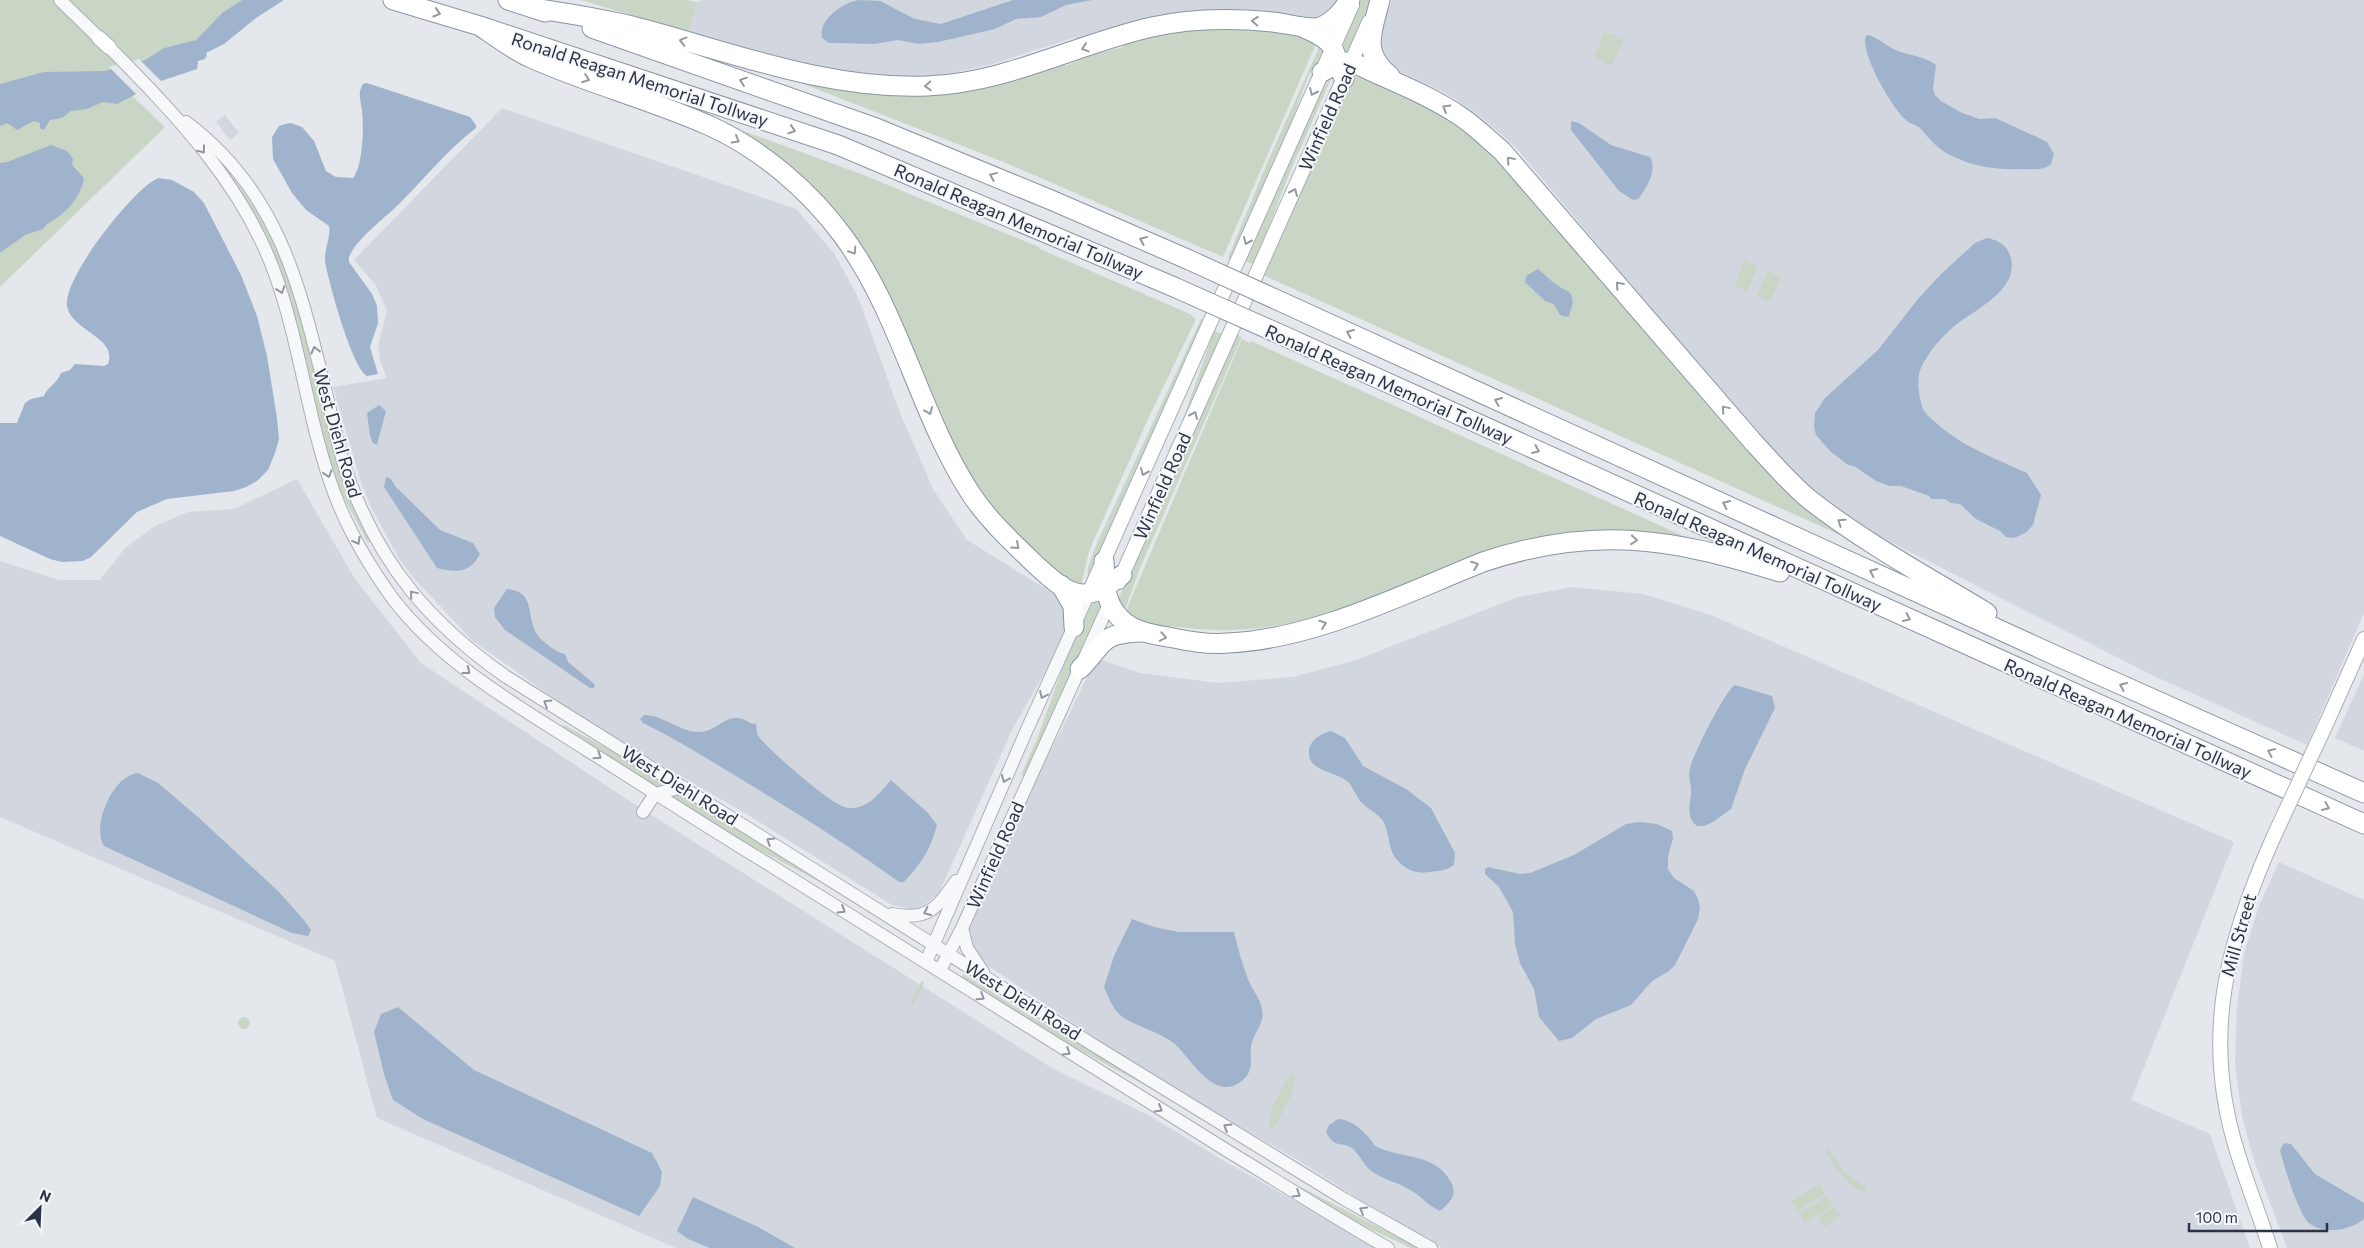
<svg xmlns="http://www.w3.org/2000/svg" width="2364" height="1248" font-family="Commissioner,sans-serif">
  <rect width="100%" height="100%" fill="#e4e7ec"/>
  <!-- built -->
  <path fill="#d2d6de" d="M702 0H1344L1320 19 1258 10 1221 9 1190 11 1160 15 1139 20 1077 43 1075 37 993 64 942 75 896 78 857 76 795 64 688 32 697 2Z
    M1392 0H2364V613L2307 745 2154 676 1877 535 1829 504 1796 476 1765 444 1518 150 1501 134 1473 111 1447 94 1385 64 1377 38Z
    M502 108 796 209 834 253 858 297 900 413 933 489 967 540 1067 602 1068 627 1056 653 1012 730 939 893 923 906 912 909 892 905 743 812 592 725 473 641 413 577 400 560 371 507 361 482 333 387 387 378 380 360 378 345 387 311 375 284 354 260Z
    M225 115 239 133 230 140 216 122Z
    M297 479 355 579 421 663 634 804 1052 1068 1150 1116 1224 1161 1378 1248H676L377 1118 335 961 0 817V561L59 580H100L125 548 155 526 188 512 234 509Z
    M1572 587 1643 594 1711 615 2234 842 2131 1100 2210 1134 2250 1248H1442L1407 1230 1301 1162 1154 1077 978 959 974 953 969 925 1025 798 1063 727 1096 658 1140 673 1218 683 1293 677 1356 660 1518 597Z
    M2364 674V751L2335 738Z
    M2279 862 2364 900V1248H2287L2254 1160 2242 1116 2235 1064 2237 1006 2244 954 2259 906Z"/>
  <!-- green -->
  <path fill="#c9d6c5" d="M0 0H242L222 13 196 40 164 48 145 60 106 71 165 127 0 287Z
    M581 0H685L697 2 688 32Z
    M1361 0H1371L1348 55 1345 53 1343 41Z
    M1214 29H1251L1318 39 1223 257 1006 163 796 81 861 91 1064 63 1065 66 1078 61 1077 58 1124 47 1123 44 1172 32Z
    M1605 31 1624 39 1612 66 1594 57Z
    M1322 41 1328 46 1309 74 1288 132 1231 260 1228 258 1267 163Z
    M1353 75 1415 101 1440 115 1487 149 1849 539 1263 275Z
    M1331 79 1290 172 1254 265 1245 261 1323 86Z
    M735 128 861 174 1039 247 1040 249 1190 314 1196 319 1148 419 1089 551 1081 586 1067 580 1029 549 997 516 961 463 925 378H923L900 316 877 271 850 230Z
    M230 173 266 223 277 244 301 316 325 415 371 542 368 543 335 481 291 308 229 174Z
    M1745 260 1758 267 1747 291 1734 285Z
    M1768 271 1781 277 1770 302 1757 296Z
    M1201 319 1205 320 1087 581 1088 567 1097 543Z
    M1214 331 1223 334 1178 434Z
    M1236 334 1241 337V339L1140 568 1124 613 1117 602Z
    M1242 339 1250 343 1251 341 1690 539C1633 532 1580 527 1524 540 1442 560 1368 608 1285 624 1250 631 1214 632 1179 627 1161 625 1140 625 1125 614L1130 601Z
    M1093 602 1099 603 1101 608 1024 776 1021 775 1037 739 1067 656Z
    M564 725 632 762 672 787 660 791 562 727Z
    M681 792 819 878 818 881 723 831 669 797Z
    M963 974 1027 1014 1151 1085 1150 1088 1024 1020 962 977Z
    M922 981 924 983 910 1011 913 997Z
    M238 1023a6 6 0 1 1 12 0a6 6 0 1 1-12 0Z
    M1290 1074H1294C1298 1088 1281 1116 1273 1128L1268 1130 1273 1106Z
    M1829 1149 1847 1175 1867 1188 1865 1192C1846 1186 1836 1168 1826 1152L1825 1150Z
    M1287 1180 1419 1248H1411L1336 1213Z
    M1819 1184 1825 1194 1797 1211 1791 1201Z
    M1827 1196 1833 1206 1805 1223 1799 1214Z
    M1834 1207 1840 1216 1824 1227 1818 1218Z"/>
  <!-- water -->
  <path fill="#9fb4cc" d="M242 0H284L256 18 224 44 206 53 207 54 205 59 198 61 197 69 161 81 117 104 103 102 87 109 71 111 62 118 50 120 44 130 40 128V123L34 121 17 130 7 123 0 126V84L44 72 105 71 145 60 164 48 196 40 222 13Z
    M858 0 880 1 915 19 941 24 1013 0H1092L1066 5 1041 17 1016 19 995 29 938 42 919 44 898 40 874 44 836 43H829L822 38C818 20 842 3 858 0Z
    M1869 35C1880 39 1888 47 1898 51 1911 56 1924 56 1936 65L1933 89 1935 95 1941 101 1960 112 1979 119 1995 118 2037 137 2047 142 2054 154 2051 164C2044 171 2032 169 2022 169 1997 170 1974 167 1952 156 1939 150 1929 139 1921 129 1916 124 1909 124 1905 119 1892 108 1859 51 1866 36Z
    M367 83 470 117 476 125V128C447 150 424 179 399 204 384 219 357 238 349 257V262L372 294 377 306 378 323 370 347 378 374 367 376C352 368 328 280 325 261 324 249 331 238 329 226L306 210 292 193 273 159 272 137 279 126 285 124 291 123 302 127 314 141 326 171 336 177 353 178C363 166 364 127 362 111 361 101 357 93 363 84Z
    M1571 121 1579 123 1611 145 1650 157C1658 169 1646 190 1638 199L1633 200 1619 191 1571 130Z
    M51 145 67 151 73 159 72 165 84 178C82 193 71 208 58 217 52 222 47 222 43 229L25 235 0 253V163L7 162Z
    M158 178 172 180 194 192 204 203 241 275 257 316 267 356 277 418 279 439 275 453 268 470 257 481 246 487 234 491 167 499 137 512 91 557 83 561 62 562 50 559 0 536V423H17L25 403 31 399 44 396C48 386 57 384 61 373L70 370 75 364 104 366 108 364C118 337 71 331 67 306 63 278 133 189 158 178Z
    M1987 238C1997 240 2006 244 2010 255 2022 291 1972 310 1951 329 1940 339 1927 354 1921 368 1916 378 1919 398 1923 409 1925 414 1931 418 1935 422 1963 447 1994 458 2027 473L2041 495 2033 525 2027 532 2014 538 2006 537 2000 531 1976 519 1960 504 1951 503 1945 499H1931L1929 496 1901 486H1890L1876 481 1854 466 1848 465 1830 451 1816 435 1814 427 1815 413 1825 398 1878 350 1918 299 1941 274 1975 243Z
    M1538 269C1545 274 1549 280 1557 285 1562 289 1567 289 1571 294L1573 302 1569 316 1566 317 1560 315 1554 304 1545 301 1525 282 1526 276Z
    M379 405 386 411 377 445 373 443 370 436 367 413Z
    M386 477 391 479 395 486 440 530 473 543 480 554C470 573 457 573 437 568L384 487Z
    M507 589C538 592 524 618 539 637 541 640 545 642 548 645 553 649 559 653 565 654L568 662 592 682 595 685 594 688H590L505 630 495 617 494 608Z
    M1735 685 1772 696 1775 708 1745 769 1731 809 1713 822 1704 826H1697C1684 817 1692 800 1691 787 1690 781 1688 775 1690 768 1693 755 1726 689 1735 685Z
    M644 715C664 715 679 732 699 732 720 732 727 707 752 724L755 723C758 727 755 732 759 737 769 750 833 807 848 808 867 810 880 793 891 780L928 813 937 825C930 851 922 862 904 882H899C851 847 800 815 749 784 714 763 680 741 643 723L640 719Z
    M1331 731 1345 738 1363 766 1406 789 1431 808 1455 853 1454 865C1447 871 1437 871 1428 872 1415 875 1400 867 1393 854 1388 844 1389 831 1383 821 1378 813 1367 809 1360 801 1356 795 1353 787 1348 782 1337 772 1309 771 1309 754 1308 741 1320 734 1331 731Z
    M138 773 158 783 198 817 278 891 304 920 311 930 308 936 292 933 104 846C91 826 113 775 138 773Z
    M1640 822 1657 824 1672 831 1673 838 1668 857V869L1674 878 1694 891 1698 899 1700 907 1698 919 1675 965 1669 971 1652 981 1631 1005 1596 1019 1572 1038 1559 1041 1539 1017 1534 989 1520 963 1515 944 1513 912 1499 887 1485 874V869L1488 867 1520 874 1530 873 1574 855 1626 824Z
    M1132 919 1154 927 1179 932H1234C1238 948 1242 964 1248 979 1252 990 1261 999 1262 1010 1265 1023 1255 1031 1252 1042 1249 1052 1253 1062 1249 1072 1246 1078 1243 1080 1239 1083 1213 1100 1190 1058 1176 1045 1162 1032 1130 1025 1119 1014 1112 1007 1108 996 1104 987L1114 956Z
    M398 1007 474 1070 652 1153 662 1172 660 1186 639 1216 423 1119 393 1100 384 1074 374 1032 381 1014Z
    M1338 1119C1350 1119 1362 1129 1370 1139 1373 1142 1373 1145 1377 1147 1402 1159 1436 1153 1451 1182 1458 1195 1450 1202 1440 1211 1426 1204 1423 1198 1412 1191 1398 1182 1383 1180 1370 1170 1363 1164 1360 1155 1353 1149 1342 1140 1335 1150 1326 1132L1329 1125Z
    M2284 1143 2291 1144 2315 1174 2364 1203V1219C2357 1225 2351 1226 2343 1229 2332 1231 2318 1231 2309 1223 2298 1213 2284 1166 2280 1150Z
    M693 1197 758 1227 795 1248H710L688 1239 677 1231Z"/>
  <!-- pier -->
  <path fill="#e4e7ec" d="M139 59 163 83 137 95 109 67Z"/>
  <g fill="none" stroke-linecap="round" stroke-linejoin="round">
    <!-- tertiary casing -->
    <g stroke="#a9aeb7" stroke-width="14">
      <path id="tertiary" d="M60 0 99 38
        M109 47C175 114 243 184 275 274 301 346 308 424 335 495 349 532 370 567 393 599 444 665 518 706 587 750 649 789 710 829 773 867 926 962 1078 1059 1231 1153 1284 1185 1335 1218 1388 1248
        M186 122C282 194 301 292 328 401 334 428 340 456 350 482 382 567 431 624 505 676L1103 1051 1344 1199 1431 1248
        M643 812 655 794 683 787
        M892 914C928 921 937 908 956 881
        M962 928 967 948 983 972
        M926 962 1025 734 1089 593
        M940 970 962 928 1109 604"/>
    </g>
    <!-- secondary casing -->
    <g stroke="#a9aeb7" stroke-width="16">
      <path id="secondary" d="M99 38 109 47
        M1119 582 1369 22
        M1089 593 1352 5
        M2327 722 2364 639
        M2270 1248C2260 1216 2247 1184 2237 1151 2201 1036 2227 941 2274 836"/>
    </g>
    <!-- motorway casing -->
    <g stroke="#8b94a3" stroke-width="21">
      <path id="motorway" d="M393 0 480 26 838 145 1174 287
        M508 0 545 12
        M1380 0C1372 32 1361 53 1390 76
        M533 8C566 13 599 18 632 26 729 51 825 90 927 86 1007 83 1076 44 1152 27 1191 18 1233 18 1273 22 1288 24 1302 28 1317 28 1332 24 1341 12 1350 0
        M480 26C496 37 513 50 531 58 589 84 652 100 710 126 761 149 810 191 843 236 901 315 919 414 971 494 989 521 1013 543 1036 565 1048 576 1065 593 1082 594 1099 594 1110 584 1122 575
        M592 28 876 128 1051 200 1187 259
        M1304 28C1340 43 1331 49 1344 79
        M1322 72 1340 62H1352C1388 80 1426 93 1460 116 1475 126 1488 139 1502 151L1754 443C1772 462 1789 483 1810 500 1865 543 1928 577 1987 613
        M1297 309 2061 658 2364 793
        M1284 336 2364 824
        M1104 561C1105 579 1104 597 1115 612 1127 630 1148 634 1168 637 1188 641 1208 645 1228 643 1315 639 1403 594 1483 562 1594 525 1671 538 1780 572
        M1061 585 1073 606 1074 627
        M1080 669C1107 641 1099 634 1141 632"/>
    </g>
    <!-- tertiary -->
    <use href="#tertiary" stroke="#f7f8fa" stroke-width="12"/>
    <!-- secondary -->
    <use href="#secondary" stroke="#fff" stroke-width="14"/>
    <!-- motorway -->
    <use href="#motorway" stroke="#fff" stroke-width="19"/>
    <!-- secondary-bridge casing -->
    <g stroke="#a9aeb7" stroke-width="16" stroke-linecap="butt">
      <path id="secondary-bridge" d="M2274 836 2327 722"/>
    </g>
    <!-- motorway-bridge casing -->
    <g stroke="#8b94a3" stroke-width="21" stroke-linecap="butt">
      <path id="motorway-bridge" d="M1187 259 1297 309
        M1174 287 1284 336"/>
    </g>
    <!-- secondary-bridge -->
    <use href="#secondary-bridge" stroke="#fff" stroke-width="14"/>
    <!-- motorway-bridge -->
    <use href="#motorway-bridge" stroke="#fff" stroke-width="19"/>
  </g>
  <!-- one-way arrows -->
  <defs><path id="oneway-chevron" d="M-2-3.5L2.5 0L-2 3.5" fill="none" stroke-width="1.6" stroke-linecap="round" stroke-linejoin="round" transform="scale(1.25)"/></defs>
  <g stroke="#959aa2">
    <use href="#oneway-chevron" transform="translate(437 13) rotate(17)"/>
    <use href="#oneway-chevron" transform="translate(1255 21) rotate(-176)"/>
    <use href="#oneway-chevron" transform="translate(683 41) rotate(-165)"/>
    <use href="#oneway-chevron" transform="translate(1085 48) rotate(162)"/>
    <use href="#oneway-chevron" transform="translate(586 79) rotate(20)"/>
    <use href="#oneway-chevron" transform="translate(743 81) rotate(-161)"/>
    <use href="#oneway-chevron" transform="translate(928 86) rotate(177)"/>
    <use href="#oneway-chevron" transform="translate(1313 92) rotate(114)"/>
    <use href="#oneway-chevron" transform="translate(1446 108) rotate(-150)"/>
    <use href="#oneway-chevron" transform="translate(792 130) rotate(18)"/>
    <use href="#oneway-chevron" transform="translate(736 140) rotate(30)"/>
    <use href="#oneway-chevron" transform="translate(1510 160) rotate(-131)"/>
    <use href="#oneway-chevron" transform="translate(993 176) rotate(-158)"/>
    <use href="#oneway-chevron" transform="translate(1294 192) rotate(-66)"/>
    <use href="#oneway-chevron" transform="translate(1143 240) rotate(-157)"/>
    <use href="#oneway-chevron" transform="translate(1247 241) rotate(114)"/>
    <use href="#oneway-chevron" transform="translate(853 251) rotate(57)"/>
    <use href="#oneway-chevron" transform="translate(1619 285) rotate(-131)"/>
    <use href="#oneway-chevron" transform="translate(1350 333) rotate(-156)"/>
    <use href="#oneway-chevron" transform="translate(1498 401) rotate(-156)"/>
    <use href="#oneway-chevron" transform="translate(1725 409) rotate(-130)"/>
    <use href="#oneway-chevron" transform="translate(929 411) rotate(67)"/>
    <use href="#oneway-chevron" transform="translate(1194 415) rotate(-66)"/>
    <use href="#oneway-chevron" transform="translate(1536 450) rotate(24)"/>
    <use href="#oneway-chevron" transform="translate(1144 472) rotate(114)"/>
    <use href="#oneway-chevron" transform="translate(1726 504) rotate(-155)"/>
    <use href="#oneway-chevron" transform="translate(1841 522) rotate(-145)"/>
    <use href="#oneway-chevron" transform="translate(1634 540) rotate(5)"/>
    <use href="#oneway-chevron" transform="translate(1016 546) rotate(42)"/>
    <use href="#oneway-chevron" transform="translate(1475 565) rotate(-21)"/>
    <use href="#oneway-chevron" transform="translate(1873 572) rotate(-155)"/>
    <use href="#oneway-chevron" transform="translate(1907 618) rotate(24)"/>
    <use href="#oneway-chevron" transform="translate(1323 624) rotate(-19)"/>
    <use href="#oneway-chevron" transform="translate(1163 637) rotate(11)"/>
    <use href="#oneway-chevron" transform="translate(2123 686) rotate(-156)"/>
    <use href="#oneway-chevron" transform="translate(2271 752) rotate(-156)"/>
    <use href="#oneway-chevron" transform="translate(2326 807) rotate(24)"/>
  </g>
  <g stroke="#9196a0">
    <use href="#oneway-chevron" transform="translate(202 150) rotate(53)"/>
    <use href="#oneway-chevron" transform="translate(281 290) rotate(71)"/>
    <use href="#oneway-chevron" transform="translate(315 350) rotate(-104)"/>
    <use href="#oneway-chevron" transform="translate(328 474) rotate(73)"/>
    <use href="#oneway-chevron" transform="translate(357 541) rotate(61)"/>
    <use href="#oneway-chevron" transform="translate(413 594) rotate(-130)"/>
    <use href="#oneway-chevron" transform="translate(467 671) rotate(37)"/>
    <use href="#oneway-chevron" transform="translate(1043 695) rotate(115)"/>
    <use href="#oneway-chevron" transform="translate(547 703) rotate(-148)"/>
    <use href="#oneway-chevron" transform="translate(598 756) rotate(33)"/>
    <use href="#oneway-chevron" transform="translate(1005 779) rotate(113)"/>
    <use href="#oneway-chevron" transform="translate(770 841) rotate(-148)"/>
    <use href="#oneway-chevron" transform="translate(842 910) rotate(32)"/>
    <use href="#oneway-chevron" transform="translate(927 912) rotate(155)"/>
    <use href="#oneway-chevron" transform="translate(981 997) rotate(33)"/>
    <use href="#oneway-chevron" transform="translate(1067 1052) rotate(32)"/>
    <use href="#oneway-chevron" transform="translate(1159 1109) rotate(31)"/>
    <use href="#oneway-chevron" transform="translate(1227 1127) rotate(-148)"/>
    <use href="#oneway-chevron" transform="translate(1297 1194) rotate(32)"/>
    <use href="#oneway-chevron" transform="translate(1363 1210) rotate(-150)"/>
  </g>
  <g text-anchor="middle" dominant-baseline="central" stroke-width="4" stroke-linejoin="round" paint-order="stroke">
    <!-- street labels -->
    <g font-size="18" fill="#2b3445" stroke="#f4f6f9">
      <text transform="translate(640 79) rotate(18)">Ronald Reagan Memorial Tollway</text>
      <text transform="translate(1327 117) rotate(-66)">Winfield Road</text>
      <text transform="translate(1019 221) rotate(23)">Ronald Reagan Memorial Tollway</text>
      <text transform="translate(1389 384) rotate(24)">Ronald Reagan Memorial Tollway</text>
      <text transform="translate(338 433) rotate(74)">West Diehl Road</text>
      <text transform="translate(1162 486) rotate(-66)">Winfield Road</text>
      <text transform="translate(1758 551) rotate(24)">Ronald Reagan Memorial Tollway</text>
      <text transform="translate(2128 718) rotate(24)">Ronald Reagan Memorial Tollway</text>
      <text transform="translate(680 785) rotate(32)">West Diehl Road</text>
      <text transform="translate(995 855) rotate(-66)">Winfield Road</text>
      <text transform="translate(2238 935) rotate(-74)">Mill Street</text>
      <text transform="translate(1023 1000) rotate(32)">West Diehl Road</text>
    </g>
  </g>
  <!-- north arrow -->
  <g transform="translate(40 1208) rotate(24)" stroke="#f4f6f9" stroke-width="4" paint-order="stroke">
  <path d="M0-4L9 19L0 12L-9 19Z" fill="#2b3445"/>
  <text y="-8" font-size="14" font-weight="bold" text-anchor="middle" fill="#2b3445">N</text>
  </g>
  <!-- scale -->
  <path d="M2189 1223v8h138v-8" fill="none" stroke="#2b3445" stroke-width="2.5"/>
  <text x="2196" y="1223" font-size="15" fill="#2b3445" stroke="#f4f6f9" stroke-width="4" paint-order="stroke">100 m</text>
</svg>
